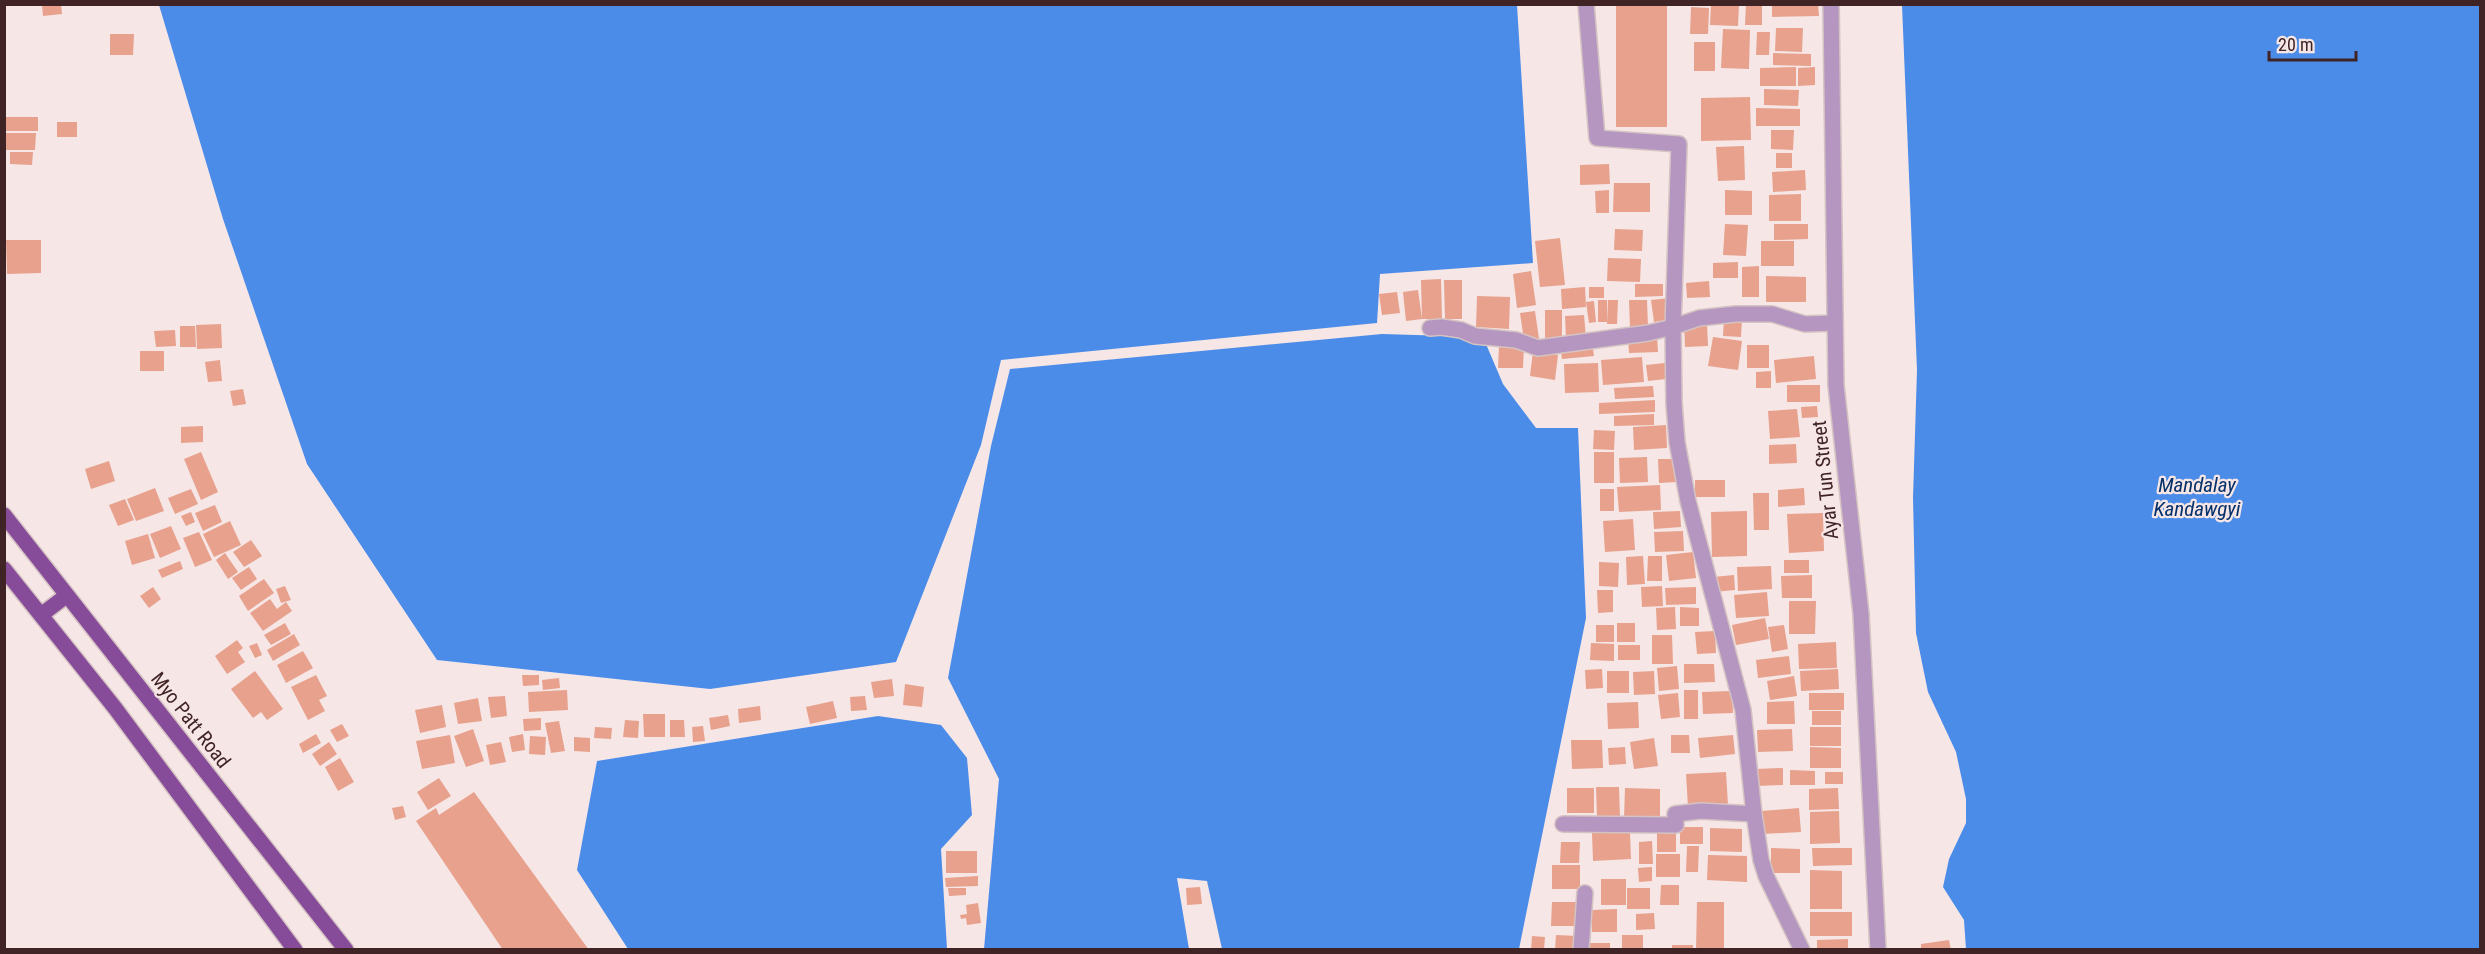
<svg xmlns="http://www.w3.org/2000/svg" width="2485" height="954" font-family="'Roboto Condensed',sans-serif">
  <rect width="100%" height="100%" fill="#f6e6e6"/>
  <!-- water -->
  <path fill="#4b8ce9" d="M159 5H1517L1533 263 1380 274 1377 323 1001 360 981 445 896 662 710 689 437 660 307 464 223 219Z
    M1902 5H2480V949H1966L1964 920 1943 887 1949 859 1966 823V799L1956 752 1928 692 1916 633 1913 498 1917 370Z
    M1382 334 1483 337 1503 384 1536 428H1578L1586 618 1519 949H1222L1207 881 1177 878 1189 949H984L999 779 948 678 991 446 1010 369Z
    M878 716 941 725 967 758 972 815 941 849 947 949H628L577 870 597 761Z"/>
  <!-- building -->
  <path fill="#e7a18c" d="M61 4 62 14 43 16 42 5Z
    M1616 4H1667V127H1616Z
    M1711 4H1739L1738 26 1710 25Z
    M1746 4H1762V25H1745Z
    M1772 4H1818L1819 16 1772 17Z
    M1691 7 1709 8 1708 34H1690Z
    M1776 28H1803L1802 52 1775 51Z
    M1723 29 1750 30 1749 69 1721 68Z
    M1757 32H1770L1769 55H1756Z
    M110 34H134L133 55H110Z
    M1694 42H1715V71H1694Z
    M1773 53 1811 54V66L1773 65Z
    M1796 67V86H1760V68Z
    M1815 67V85L1798 86V68Z
    M1764 89 1799 90 1798 106 1764 105Z
    M1750 97 1751 140 1701 141V98Z
    M1756 108 1800 109V126H1756Z
    M5 117H38V131H5Z
    M57 122H77V137H57Z
    M1771 130H1794L1793 150 1771 149Z
    M4 133H36L35 150H4Z
    M1744 146 1745 180 1718 181 1716 147Z
    M10 152H33L32 165 10 164Z
    M1776 153H1792V168H1776Z
    M1609 164 1610 184 1580 185V165Z
    M1805 170 1806 190 1773 192 1772 172Z
    M1614 183H1650V212H1613Z
    M1609 190V213H1596L1595 191Z
    M1725 190 1752 191V215H1725Z
    M1801 194V221H1769V195Z
    M1725 224 1748 225 1746 256 1723 255Z
    M1774 224H1808V239L1774 240Z
    M1615 229 1643 230 1642 251 1614 250Z
    M1560 238 1565 285 1540 287 1535 241Z
    M6 240H41V273L7 274Z
    M1761 241H1794V266H1761Z
    M1608 258 1641 259 1640 282 1607 281Z
    M1738 262V278H1713V263Z
    M1759 266V297H1742V267Z
    M1531 271 1536 305 1517 308 1513 274Z
    M1766 276 1806 277V302H1766Z
    M1441 279 1442 319H1422L1421 280Z
    M1444 280H1462V319H1445Z
    M1709 281 1710 297 1687 298 1686 283Z
    M1635 284H1663V296L1635 297Z
    M1585 287 1586 307 1562 309 1561 289Z
    M1589 287H1604V298H1589Z
    M1418 290 1422 319 1406 321 1403 292Z
    M1397 292 1400 313 1382 315 1379 294Z
    M1477 296 1510 297 1509 329 1476 327Z
    M1669 298 1672 319 1654 322 1651 300Z
    M1598 300H1607V322H1598Z
    M1608 300H1618L1617 324H1607Z
    M1629 300H1647L1648 327H1630Z
    M1594 301 1596 322 1589 323 1586 302Z
    M1545 310H1562V339H1545Z
    M1535 311 1539 339 1524 341 1520 313Z
    M1584 315 1586 338 1566 339 1565 316Z
    M1724 318H1742L1741 337 1723 336Z
    M1684 323H1707L1708 346 1685 347Z
    M221 324 222 348 197 349 196 325Z
    M180 326H195L196 347H180Z
    M175 330 176 346 156 347 154 331Z
    M1657 336 1658 352 1629 353 1628 338Z
    M1713 337 1742 341 1738 370 1708 366Z
    M1592 342 1594 356 1562 359 1560 345Z
    M1747 345H1769V368H1747Z
    M1499 346H1524L1523 368H1498Z
    M140 351H164V371H140Z
    M1533 351 1558 355 1555 380 1530 376Z
    M1814 356 1816 379 1776 383 1774 360Z
    M1642 357 1644 382 1603 385 1601 360Z
    M220 360 222 381 208 382 205 362Z
    M1598 363 1599 392 1565 393 1564 364Z
    M1665 363 1666 379 1648 381 1646 365Z
    M1771 371V388H1756V372Z
    M1787 385H1820V402H1787Z
    M1653 386 1654 397 1615 399 1614 388Z
    M243 389 246 404 233 406 230 391Z
    M1655 400V412L1599 414V403Z
    M1817 406 1818 417 1802 418 1801 407Z
    M1797 409 1800 437 1770 439 1768 411Z
    M1654 414V425L1614 426V416Z
    M1666 425 1667 448 1634 450 1633 427Z
    M203 426V442L181 443V427Z
    M1594 430 1615 431 1614 450 1593 449Z
    M1796 444 1797 463 1769 464V445Z
    M201 452 218 492 201 500 184 459Z
    M1594 452H1614V483H1594Z
    M1647 457 1648 482 1620 483 1619 458Z
    M1658 459H1676L1677 482 1659 483Z
    M109 461 115 481 91 489 85 469Z
    M1695 480H1725V497H1695Z
    M1660 485 1661 510 1619 512 1617 487Z
    M155 488 164 511 136 521 127 499Z
    M1804 488 1805 505 1778 507V490Z
    M191 489 198 504 175 514 168 498Z
    M1600 489H1614V511H1600Z
    M1753 493H1769V530H1754Z
    M125 499 134 520 118 526 109 505Z
    M215 505 222 522 203 531 195 513Z
    M1680 511 1681 527 1654 529 1653 512Z
    M1747 511V556L1712 557 1711 512Z
    M191 512 195 522 186 526 181 516Z
    M1823 513 1824 551 1789 553 1787 514Z
    M1633 519 1635 550 1605 552 1603 521Z
    M230 521 241 545 214 557 203 534Z
    M171 526 181 549 160 558 150 534Z
    M1683 531 1684 551 1655 552 1654 532Z
    M199 532 212 560 195 567 183 538Z
    M148 534 155 558 132 565 125 541Z
    M251 540 262 556 244 567 233 552Z
    M1693 552 1696 578 1669 581 1666 555Z
    M225 553 238 572 228 579 216 560Z
    M1643 556 1645 584 1627 585 1626 557Z
    M1648 556H1662V581H1647Z
    M1784 560H1809V573H1784Z
    M180 561 183 569 162 578 158 570Z
    M1599 562 1619 563 1618 587 1599 586Z
    M1771 566 1772 589 1738 591 1737 567Z
    M249 567 257 579 241 590 232 578Z
    M1734 575 1735 590 1714 592 1713 577Z
    M1812 575V598H1782L1781 576Z
    M264 579 274 593 248 611 239 596Z
    M285 586 291 600 281 603 276 589Z
    M1662 586 1663 606 1642 607 1641 587Z
    M153 587 161 599 149 608 140 596Z
    M1696 587V604L1666 605 1665 588Z
    M1597 590H1613V612L1598 613Z
    M1767 592 1769 616 1736 618 1734 595Z
    M270 599 277 609 286 602 292 611 263 631 250 613Z
    M1789 601H1816L1815 634H1789Z
    M1675 607 1676 629 1657 630 1656 608Z
    M1680 607 1699 608V626H1680Z
    M1765 618 1769 639 1736 645 1732 625Z
    M285 623 291 634 271 645 264 635Z
    M1617 623H1635V642H1617Z
    M1596 625H1614V642H1596Z
    M1784 625 1788 649 1772 652 1768 627Z
    M1715 631 1716 653 1697 654 1695 632Z
    M294 634 300 645 273 661 267 650Z
    M1652 635H1672L1673 664H1652Z
    M237 640 243 648 238 652 245 662 227 674 215 656Z
    M1836 642 1837 668 1799 669 1798 644Z
    M257 643 262 655 255 658 249 646Z
    M1591 643 1614 644V661L1590 660Z
    M1618 645H1640V660H1618Z
    M303 651 313 668 286 683 277 665Z
    M1789 656 1791 674 1758 678 1756 660Z
    M1684 664H1714L1715 682 1684 683Z
    M1677 666 1679 689 1659 691 1657 668Z
    M1602 669 1603 688 1586 689 1585 670Z
    M1838 669 1839 689 1801 691 1800 671Z
    M255 671 283 709 267 720 261 712 253 718 231 689Z
    M1607 671H1629V693H1607Z
    M1654 671 1655 694 1634 695 1633 672Z
    M316 675 327 696 319 700 325 711 308 720 291 687Z
    M522 675H539V685L523 686Z
    M1794 676 1797 696 1770 700 1767 681Z
    M559 678 560 688 543 690 542 680Z
    M892 679 894 696 874 698 871 682Z
    M905 684 924 687 922 707 903 705Z
    M567 690 568 710 529 712 528 692Z
    M1684 690H1698V719H1684Z
    M1732 691 1733 713 1703 714 1702 692Z
    M1678 693 1680 717 1661 719 1658 695Z
    M1809 693H1844V710H1809Z
    M505 696 507 716 491 718 488 697Z
    M865 696 867 710 851 711 850 697Z
    M478 698 482 721 458 724 454 703Z
    M833 701 837 718 810 724 806 707Z
    M1794 701 1795 724H1767V702Z
    M1638 702 1639 728 1608 729 1607 703Z
    M442 705 446 727 420 733 415 710Z
    M760 706 761 720 739 723 738 709Z
    M1812 711H1841V725H1812Z
    M643 714H665V737H644Z
    M728 715 730 726 711 730 709 718Z
    M541 718V730L524 731 523 719Z
    M625 720 639 721 638 738 623 737Z
    M670 720H684L685 737H670Z
    M559 721 565 751 551 753 545 723Z
    M342 724 349 736 337 742 330 730Z
    M703 726 705 741 693 742 692 727Z
    M595 727 612 728 611 739 594 738Z
    M1810 727H1841V746H1810Z
    M473 729 484 761 466 767 454 736Z
    M1792 729 1793 751 1758 752 1757 730Z
    M316 734 321 743 303 753 299 744Z
    M523 734 525 750 512 752 509 737Z
    M450 735 455 763 422 769 416 741Z
    M1671 735H1689L1690 753H1671Z
    M1733 735 1735 754 1700 758 1698 738Z
    M530 736 546 737 545 755 529 754Z
    M574 737 590 738V752L574 751Z
    M1654 738 1658 766 1634 769 1630 742Z
    M1571 740H1602L1603 768 1572 769Z
    M329 742 337 754 320 766 312 754Z
    M501 742 506 762 490 765 486 745Z
    M1625 747 1626 764 1609 765 1608 748Z
    M1810 747 1841 748V768H1810Z
    M340 758 354 782 338 791 325 767Z
    M1783 768V785L1757 786 1756 769Z
    M1790 770 1815 771V785H1790Z
    M1726 772 1728 805 1688 807 1686 774Z
    M1825 772H1843V784H1825Z
    M439 778 451 796 428 810 417 792Z
    M1596 787H1619L1620 818H1597Z
    M1567 788H1594V813H1567Z
    M1625 788 1660 789V820L1624 819Z
    M1838 788 1839 809 1809 810V789Z
    M474 792 589 950H503L416 821 436 808 439 815Z
    M403 806 406 817 395 820 392 808Z
    M1799 808 1801 832 1763 834 1761 811Z
    M1839 811 1840 843 1810 844V812Z
    M1680 827H1703V844H1680Z
    M1710 828 1742 829V852L1710 851Z
    M1657 830H1676V852H1657Z
    M1630 832 1631 859 1593 861 1592 833Z
    M1652 841 1653 864H1639V842Z
    M1561 842H1580L1579 863H1560Z
    M1687 846H1699L1698 872H1686Z
    M1771 848 1800 849V873H1771Z
    M1812 848H1852V865L1813 866Z
    M946 851H977V873H946Z
    M1656 854H1680V877H1656Z
    M1708 855 1747 856V882L1707 880Z
    M1552 865H1580V889H1552Z
    M1652 867V881L1639 882 1638 868Z
    M1810 870 1842 871V909H1810Z
    M978 876V886L946 887 945 878Z
    M1601 879H1626V905H1601Z
    M1661 885H1679V905H1660Z
    M1200 887 1202 904 1187 905 1186 888Z
    M948 888H966V895L949 896Z
    M1627 888H1650V909H1627Z
    M1552 902H1580L1579 926H1551Z
    M1697 902H1724V950H1696Z
    M978 903 981 923 967 925 966 918 961 919 960 915 967 914 966 905Z
    M1617 909V932H1592V910Z
    M1810 912H1852V936H1810Z
    M1654 913 1655 929 1636 930V914Z
    M1556 935 1579 936V950H1555Z
    M1622 935H1643V950H1622Z
    M1532 936 1545 937 1544 950H1531Z
    M1848 939V950H1817V940Z
    M1949 940 1951 950H1921V944Z
    M1587 943H1610V950H1587Z
    M1672 945H1693V950H1672Z"/>
  <g fill="none" stroke-linecap="round" stroke-linejoin="round">
    <!-- minor casing -->
    <g stroke="#d5c3c3" stroke-width="18">
      <path id="minor" d="M1831 4 1836 385 1861 614 1878 950
        M1430 328 1441 327 1461 330 1475 336 1516 340 1538 348 1648 333 1673 327 1679 144 1597 138 1586 4
        M1563 824 1676 825 1675 814 1701 811 1754 814
        M1581 950 1585 893
        M1802 950 1766 876 1761 860 1754 814 1743 710 1688 501 1677 442 1674 403 1673 327 1699 318 1736 314H1772L1805 324 1835 323"/>
    </g>
    <!-- major casing -->
    <g stroke="#d5c3c3" stroke-width="18">
      <path id="major" d="M4 515 346 950
        M4 569 115 708 295 950
        M41 615 66 596"/>
    </g>
    <!-- minor -->
    <use href="#minor" stroke="#b596c0" stroke-width="15"/>
    <!-- major -->
    <use href="#major" stroke="#874c99" stroke-width="15"/>
  </g>
  <g text-anchor="middle" dominant-baseline="central" stroke-width="4.5" stroke-linejoin="round" paint-order="stroke">
    <!-- street labels -->
    <g font-size="20" fill="#402324" stroke="#f6e6e6">
      <text transform="translate(1825 480) rotate(-96)">Ayar Tun Street</text>
      <text transform="translate(191 720) rotate(52)">Myo Patt Road</text>
    </g>
    <!-- water labels -->
    <g font-size="21" font-style="italic" fill="#05316b" stroke="#f6e6e6">
      <text x="2197" y="485">Mandalay<tspan x="2197" dy="24">Kandawgyi</tspan></text>
    </g>
  </g>
  <!-- border -->
  <rect width="2485" height="954" fill="none" stroke="#402324" stroke-width="12"/>
  <!-- scale -->
  <path d="M2269 51v9h87v-9" fill="none" stroke="#402324" stroke-width="3"/>
  <text x="2278" y="51" font-size="18" fill="#402324" stroke="#f6e6e6" stroke-width="4.5" paint-order="stroke">20 m</text>
</svg>
